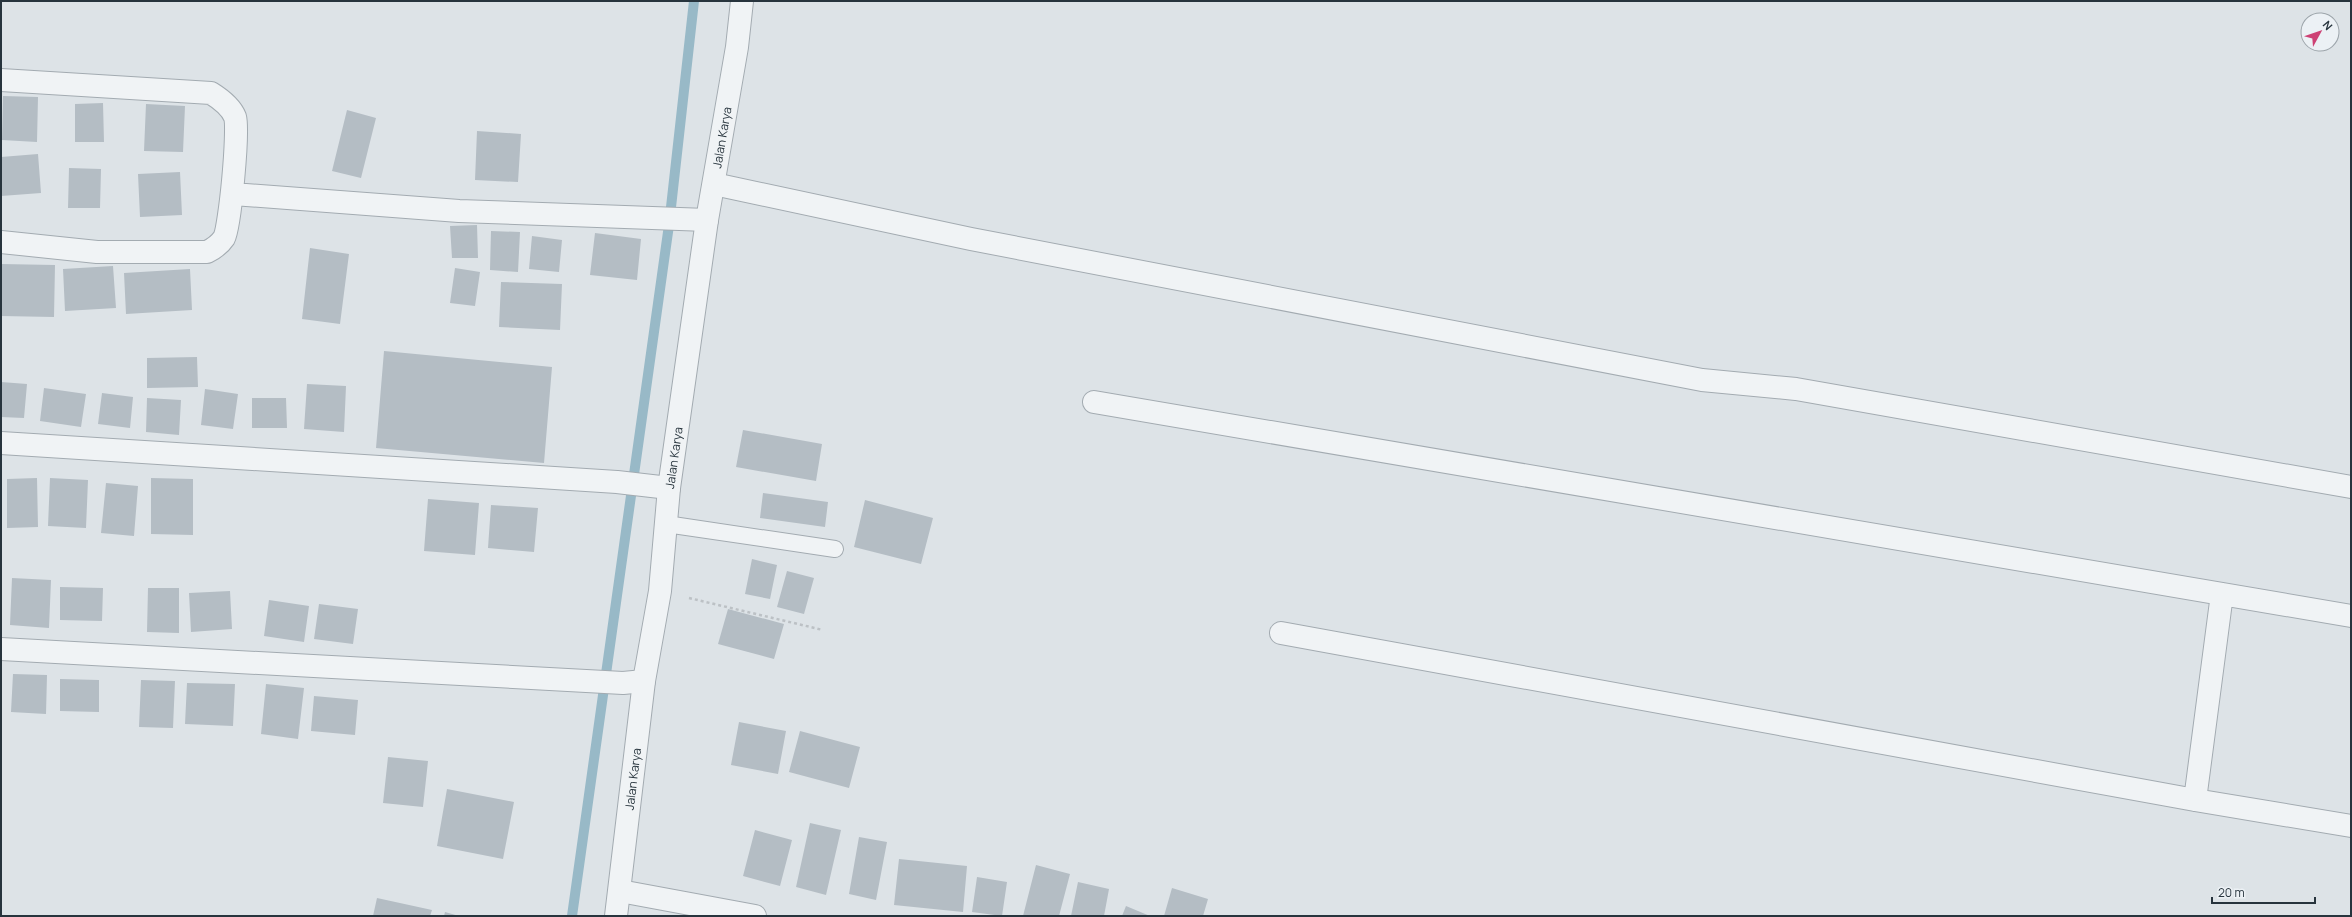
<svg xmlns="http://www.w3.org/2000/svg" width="2352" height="917" font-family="Manrope,sans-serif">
  <rect width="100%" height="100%" fill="#dde3e7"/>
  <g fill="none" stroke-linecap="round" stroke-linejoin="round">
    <!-- stream -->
    <path stroke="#98b9c7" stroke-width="10" d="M572 916 669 225 694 1"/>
  </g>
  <!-- building -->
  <path fill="#b4bdc4" d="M3 96 38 97 37 142 2 140Z
    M103 103 104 142H75V104Z
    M146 104 185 106 183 152 144 151Z
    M347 110 376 118 361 178 332 171Z
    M477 131 521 134 518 182 475 180Z
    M38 154 41 193 1 196V157Z
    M69 168 101 169 100 208H68Z
    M180 172 182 215 140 217 138 174Z
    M477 225 478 258H452L450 226Z
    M491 231 520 232 518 272 490 270Z
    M595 233 641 239 637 280 590 275Z
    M532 236 562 240 559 272 529 269Z
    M310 248 349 254 340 324 302 319Z
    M1 264 55 265 54 317 1 316Z
    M113 266 116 308 65 311 63 269Z
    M455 268 480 272 475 306 450 303Z
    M190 269 192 310 126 314 124 273Z
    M501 282 562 284 560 330 499 327Z
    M384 351 552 367 544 463 376 448Z
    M197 357 198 387 147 388V358Z
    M1 382 27 384 24 418 1 417Z
    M307 384 346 386 344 432 304 429Z
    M44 388 86 394 81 427 40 421Z
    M205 389 238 394 233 429 201 425Z
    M102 393 133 397 130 428 98 424Z
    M147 398 181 400 179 435 146 432Z
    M252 398H286L287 428H252Z
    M743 430 822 444 816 481 736 467Z
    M37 478 38 527 7 528V479Z
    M50 478 88 480 86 528 48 526Z
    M151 478 193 479V535L151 534Z
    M106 483 138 486 134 536 101 533Z
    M763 493 828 502 825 527 760 518Z
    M428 499 479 503 475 555 424 551Z
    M865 500 933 518 921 564 854 547Z
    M491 505 538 508 534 552 488 548Z
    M752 559 777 565 770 599 745 594Z
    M787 571 814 578 804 614 777 607Z
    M12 578 51 580 49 628 10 625Z
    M60 587 103 588 102 621 60 620Z
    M148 588H179V633L147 632Z
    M230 591 232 629 191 632 189 593Z
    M269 600 309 606 304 642 264 636Z
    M319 604 358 609 353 644 314 639Z
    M728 609 784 624 774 659 718 644Z
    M13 674 47 675 46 714 11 712Z
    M60 679 99 680V712L60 711Z
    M141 680 175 681 173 728 139 727Z
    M187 683 235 684 233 726 185 724Z
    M266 684 304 688 298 739 261 734Z
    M314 696 358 700 355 735 311 731Z
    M739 722 786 731 778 774 731 765Z
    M800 731 860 747 849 788 789 772Z
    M388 757 428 761 423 807 383 803Z
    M447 789 514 802 503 859 437 846Z
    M810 823 841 830 826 895 796 887Z
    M755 830 792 840 780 886 743 876Z
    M859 837 887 842 876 900 849 894Z
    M899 859 967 866 963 912 894 905Z
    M1036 865 1070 874 1059 916H1023Z
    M977 877 1007 882 1002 916 972 912Z
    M1078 882 1109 889 1104 916H1071Z
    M1172 888 1208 899 1203 916H1164Z
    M377 898 432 910 430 916H373Z
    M1126 906 1150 916H1122Z
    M445 912 459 916H444Z"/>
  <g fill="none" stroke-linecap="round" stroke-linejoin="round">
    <!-- service casing -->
    <g stroke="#a3abb1" stroke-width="18">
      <path id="service" d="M666 524 835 549"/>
    </g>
    <!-- minor casing -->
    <g stroke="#a3abb1" stroke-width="24">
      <path id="minor" d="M1 80 211 93C219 98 231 107 235 117 239 130 230 227 224 238 220 244 213 249 207 252H97L1 242
        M714 184 971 239 1702 380 1796 389 2351 487
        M233 194 459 211 707 220
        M1094 402 2351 616
        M1 443 617 482 669 488
        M1281 633 2195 800 2351 826
        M1 649 623 683 644 681
        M2195 800 2222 594
        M620 891 755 916"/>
    </g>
    <!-- tertiary casing -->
    <g stroke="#a3abb1" stroke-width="24">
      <g id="tertiary">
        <path id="s1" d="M616 916 644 681 660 591 669 488 707 220 737 47 742 1"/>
      </g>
    </g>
    <!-- path -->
    <path stroke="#bcc1c5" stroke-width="2.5" stroke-dasharray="3 3" stroke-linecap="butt" d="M689 598 823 630"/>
    <!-- service -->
    <use href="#service" stroke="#f0f3f5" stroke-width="16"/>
    <!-- minor -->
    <use href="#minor" stroke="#f0f3f5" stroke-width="22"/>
    <!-- tertiary -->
    <use href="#tertiary" stroke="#f0f3f5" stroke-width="22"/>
  </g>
  <g text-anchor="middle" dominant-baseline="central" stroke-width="3" stroke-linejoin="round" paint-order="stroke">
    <!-- street labels -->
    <g font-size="12" fill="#27343d" stroke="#ecf1f5">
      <text stroke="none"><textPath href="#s1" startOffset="786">Jalan Karya</textPath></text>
      <text stroke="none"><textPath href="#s1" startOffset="462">Jalan Karya</textPath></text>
      <text stroke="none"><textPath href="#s1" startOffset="138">Jalan Karya</textPath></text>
    </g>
  </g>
  <!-- border -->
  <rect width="2352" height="917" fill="none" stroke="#27343d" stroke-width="4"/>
  <!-- north arrow -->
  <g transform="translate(2320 32) rotate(50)"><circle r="19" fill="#ecf1f5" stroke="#9da5ab"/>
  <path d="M0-3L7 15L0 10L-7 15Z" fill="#cd4174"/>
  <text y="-6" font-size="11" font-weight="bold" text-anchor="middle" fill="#27343d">N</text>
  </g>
  <!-- scale -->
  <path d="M2212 897v6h103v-6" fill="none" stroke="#27343d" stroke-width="2"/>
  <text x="2218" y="897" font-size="12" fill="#27343d" stroke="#ecf1f5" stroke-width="3" paint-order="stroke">20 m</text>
</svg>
